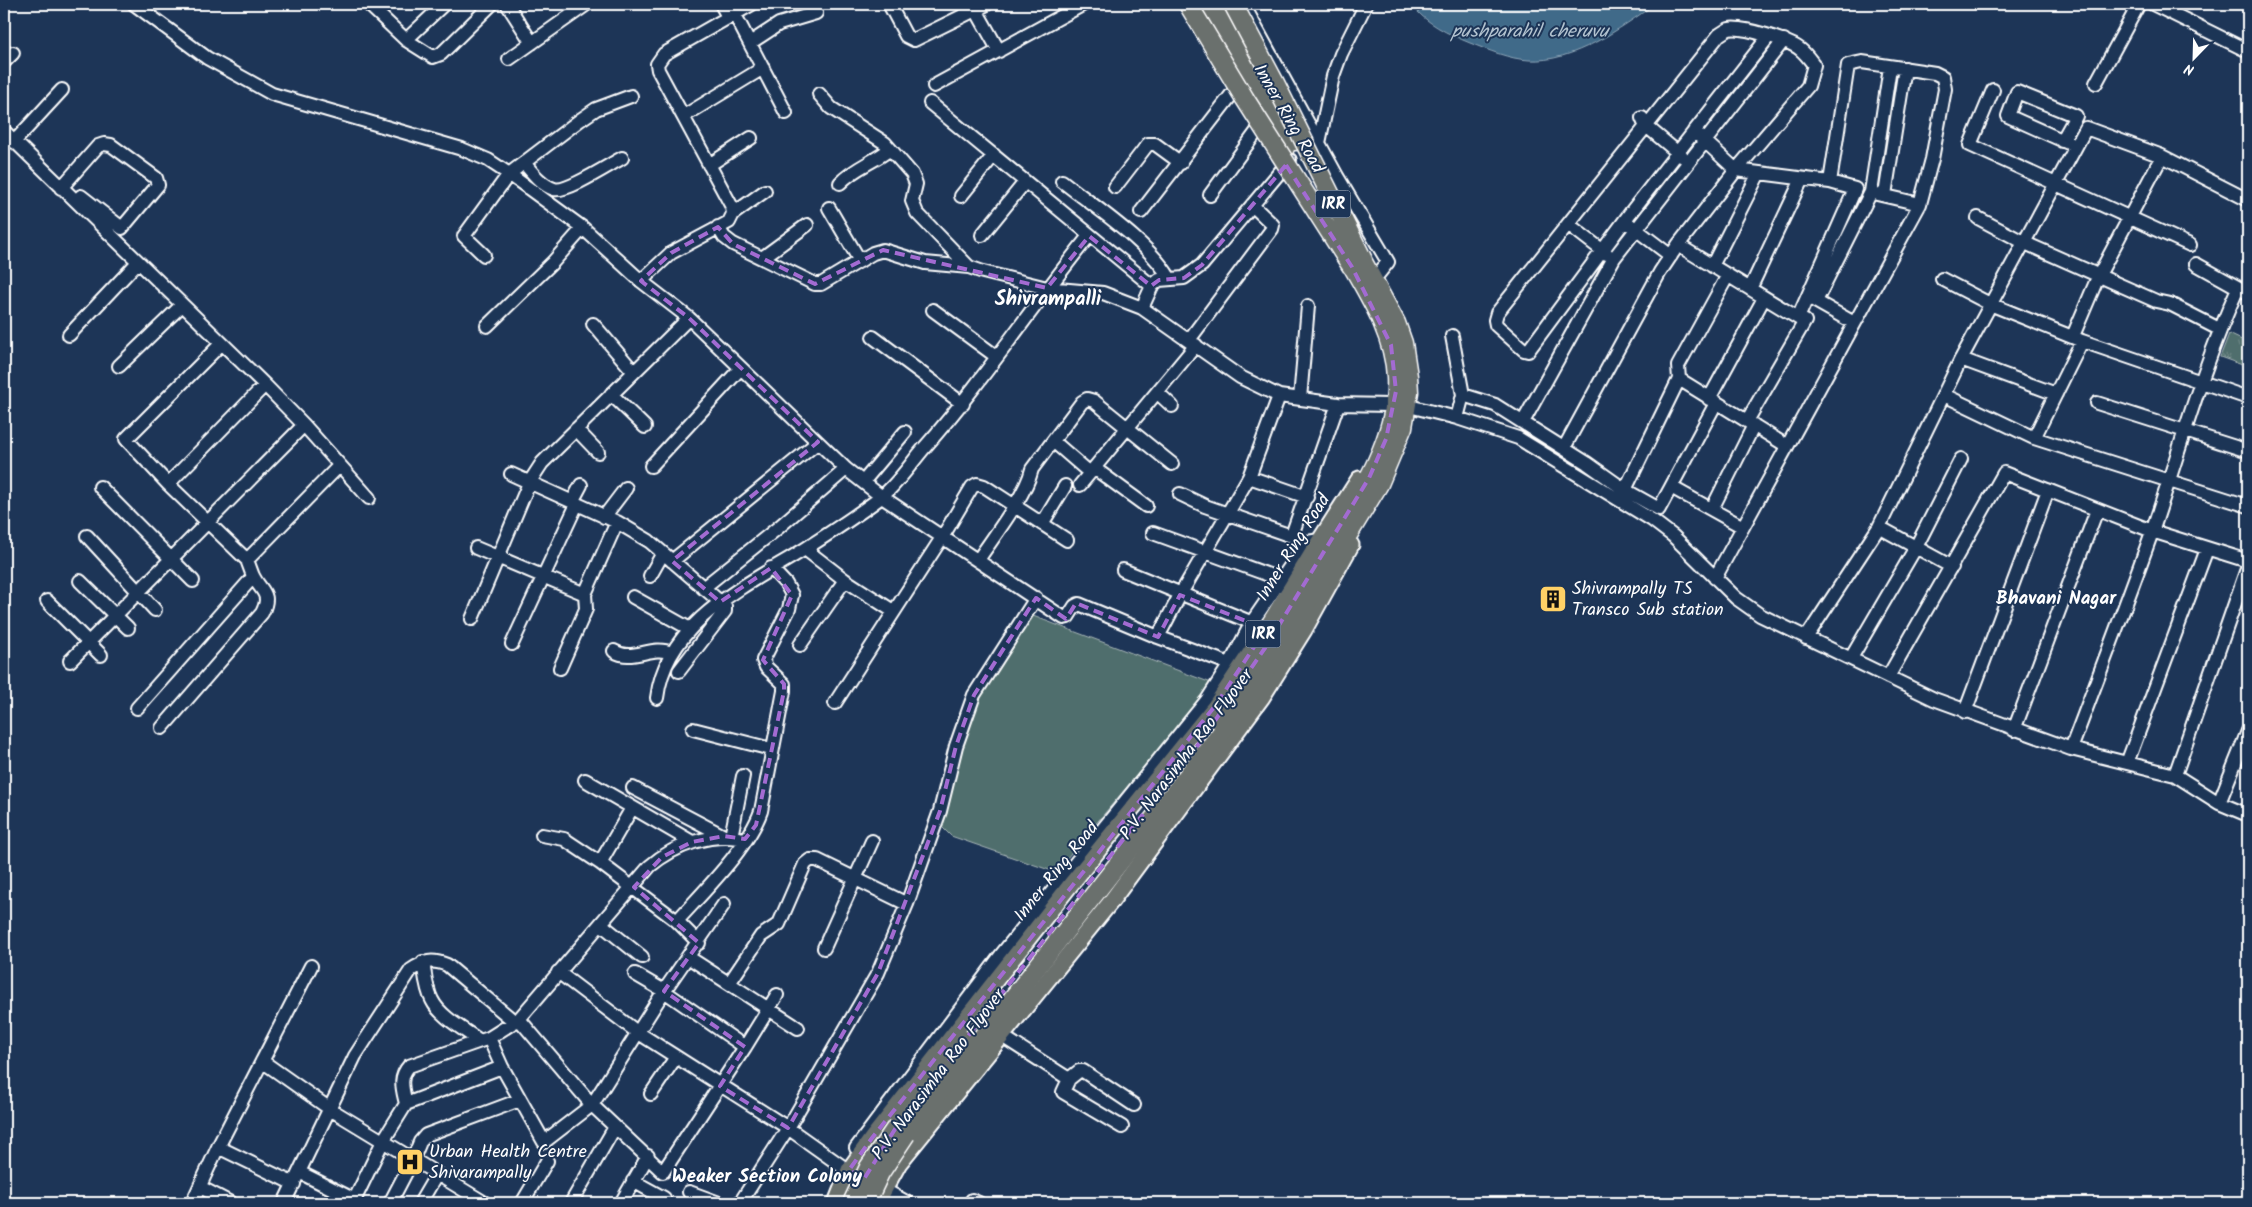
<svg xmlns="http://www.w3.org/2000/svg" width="2252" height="1207" font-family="Kalam,sans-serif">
  <defs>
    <pattern id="park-tufts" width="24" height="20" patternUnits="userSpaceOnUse" patternTransform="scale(1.25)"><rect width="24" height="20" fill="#506e6d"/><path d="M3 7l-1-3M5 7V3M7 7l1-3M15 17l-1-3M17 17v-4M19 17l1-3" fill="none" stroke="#6a8483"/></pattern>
  </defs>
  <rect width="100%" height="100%" fill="#1d3557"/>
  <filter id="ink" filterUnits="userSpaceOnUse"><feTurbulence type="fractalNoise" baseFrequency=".02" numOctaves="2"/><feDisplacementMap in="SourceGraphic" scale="10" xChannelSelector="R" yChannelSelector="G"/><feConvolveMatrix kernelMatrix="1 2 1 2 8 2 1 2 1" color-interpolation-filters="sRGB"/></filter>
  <g filter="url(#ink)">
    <!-- park -->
    <path fill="url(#park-tufts)" stroke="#a8b6b6" d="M2229 334 2248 343V367L2220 357Z"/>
    <!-- garden -->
    <path fill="#506e6d" stroke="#a8b6b6" d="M1033 616 1214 684 1055 872 951 836 937 822 967 715Z"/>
    <!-- water -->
    <path fill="#416a89" stroke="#8da6b8" d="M1411 4H1655C1621 28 1573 63 1529 60 1509 59 1488 50 1470 43 1448 34 1425 23 1411 4Z"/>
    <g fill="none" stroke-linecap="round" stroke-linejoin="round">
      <!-- minor casing -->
      <g stroke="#fff" stroke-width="16">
        <path id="minor" d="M134 4 207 58 272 94 462 149 488 160 509 174 583 228 641 281 689 318 846 469 882 497 1064 618 1068 617 1075 606 1079 604 1158 637 1230 664
          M368 4 406 40 433 57 441 54 492 4
          M507 4 532 43
          M721 4 728 17
          M889 4 906 36 914 40 987 4
          M1243 4 1337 176 1388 262 1376 277
          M2153 4 2248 51
          M976 10 999 51
          M734 13 786 113
          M406 40 444 4
          M750 43 779 24 816 13
          M509 59 587 4
          M4 62 13 53
          M2096 83 2139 4
          M934 86 1084 4
          M1993 90 1970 145 2190 245
          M819 94 831 108 885 143 912 174 916 184 912 201 917 213 969 267
          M930 103 1152 286
          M684 116 763 68
          M1642 118 1645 125 1683 157
          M4 131 265 385 304 425 369 498
          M2062 141 2076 116 2017 92 2008 116 2075 146
          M14 142 62 90
          M1319 143 1333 76 1341 54 1366 4
          M524 163C532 172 541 185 554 189 566 193 609 165 622 158
          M709 165 751 138
          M1062 181C1096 208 1150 243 1170 279
          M840 183C854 168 874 162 890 149
          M1115 187 1148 144H1155L1181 163
          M61 188 98 146 104 144 111 145 156 178 158 185 122 228 81 196
          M1877 194 1920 204
          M1210 195 1266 119
          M1885 195 1905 68
          M961 196 994 155
          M829 208 860 261
          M1141 212 1242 81
          M733 214 765 191
          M1978 218 2025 243 2156 301 2170 304 2219 329
          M1568 224 1607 254
          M1629 224 1671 256
          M718 227 724 237 733 244 815 284H821L873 253 883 250 925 263 969 267 983 272 1047 288 1103 293 1142 308 1240 377 1279 396 1338 404 1390 405
          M982 235 1025 182
          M1678 245 1798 318 1855 189 1830 182
          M484 255 464 236 509 174 580 120 596 109 631 96
          M762 258 807 225
          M2196 264 2248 293
          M1712 266 1759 173
          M1942 279 1990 304 2082 341 2248 398
          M641 281 671 253 729 222 733 214 732 207 658 70 657 64 664 54 752 4
          M1750 289 1802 179
          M1808 297 1854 323
          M1816 301 1871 192 1890 67
          M1142 308 1152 286 1159 280 1184 278 1202 265 1290 160
          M933 310 997 357
          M593 324 634 372
          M487 326 553 262 583 228
          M69 335 138 262
          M1452 336 1463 395 1457 418
          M2073 336 2098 277 2162 156
          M873 337 963 404
          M1189 340 1272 229 1273 225 1252 205
          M1961 359 2056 394
          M119 366 181 306
          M1679 379 1787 446
          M1158 393 1172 406
          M611 394 645 427
          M1463 395 1495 405 1587 463 1625 490 1659 509 1671 487 1743 527 1920 204 1932 159 1945 89 1943 77 1935 73 1862 62 1848 65 1830 182 1736 170 1694 131
          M1944 395 2034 438 2082 341
          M1300 399 1308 306
          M1709 399 1764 298
          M2097 403 2248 451
          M1413 407 1457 418 1518 438 1652 520 1673 536 1736 598 1760 615 1934 699 2071 749 2175 775 2219 803 2248 815
          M1747 421 1805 321 1798 318
          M1523 422 1614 258 1784 40
          M576 429 598 452
          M2034 438 2248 506
          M1053 441 1090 473
          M1564 448 1660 272 1678 245 1736 170 1808 86 1814 65C1810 60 1806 54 1801 50 1791 41 1742 26 1729 29 1726 30 1722 33 1719 35L1497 313 1495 320 1496 325 1524 350 1528 351 1631 212 1769 36
          M651 466 740 369
          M1094 468 1146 506
          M511 474 617 522 649 541 725 606V611L679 671
          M1249 477 1307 497
          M863 482 905 432
          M168 484 265 385
          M1080 485 1196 345
          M100 487 193 581
          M1671 487 1716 403
          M1625 490 1679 379 1678 366 1728 275
          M1180 494 1205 506 1300 539
          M572 502 581 485
          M1712 509 1754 425
          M604 517 626 488
          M1042 524 1065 486
          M1879 527 1952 567
          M1153 533 1280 579
          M1292 535 1338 404
          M87 536 155 610
          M476 548 585 594 586 609 560 668
          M805 549 845 580 893 611
          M247 560 339 466
          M978 560C994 536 1026 495 1032 469L1082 402 1087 399 1094 401 1172 464
          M672 561 818 442
          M1123 570 1260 626
          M650 576 663 553
          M1715 578 1743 527
          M80 581 128 628
          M703 588 779 527 846 469
          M585 594 617 522
          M633 597 690 629
          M47 601 101 655
          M472 619 529 483 542 463 689 318
          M1158 637 1180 595 1249 477 1279 396
          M1806 638 1879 527 1961 359 2086 128 2162 156 2248 200
          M512 644 577 504
          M800 645 845 580
          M614 651C632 663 652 644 671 653
          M1851 658 1916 547 1961 459
          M70 661 304 425
          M1888 677 2004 473 2152 531 2248 561
          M657 698C666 621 747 585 805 549 830 533 856 516 880 498 897 485 911 463 925 447 984 380 1033 305 1089 236
          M835 703 943 536 972 487 977 484 984 486 1067 540
          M137 708 253 577
          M1965 712 2048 490
          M162 728 262 613C272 593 261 592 253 576 251 571 249 565 247 560L168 484 126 439 221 344
          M693 729 771 749
          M2014 730 2097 510
          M2071 749C2098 677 2126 605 2152 532 2180 450 2202 367 2238 288
          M2127 763 2207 549
          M2175 775 2248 566
          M585 780 692 842
          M633 788 724 836
          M2219 803 2248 731
          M542 835 564 839 600 863 677 921 699 943
          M731 837 743 776
          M600 863 632 808
          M677 921C704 891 748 848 761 811L784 691V684L766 667 763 660 789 609 792 595 786 584 771 568
          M601 924 642 957
          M824 948 872 841
          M688 957 798 1028
          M423 962C425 974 426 989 432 1000 440 1017 465 1030 480 1041
          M558 972 637 1032 788 1128 843 1167
          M635 974 664 991 745 1047
          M730 982 761 936 779 924 805 864 810 860H817L907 904
          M519 1019 592 1105 663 1172 745 1047 777 995
          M1002 1036 1069 1079
          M489 1038 502 1067 544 1142 592 1105 664 991 724 904
          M262 1061 330 1109 485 1203
          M651 1094 676 1057
          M406 1104C403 1090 398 1078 409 1066L489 1038 519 1019 650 866C676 844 712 832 745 839
          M1122 1127 1063 1092 1069 1079 1079 1071H1083L1134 1105
          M218 1147 294 1184
          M856 1148 1001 955 1207 700 1230 664 1252 622 1307 542 1320 540
          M849 1170 908 1203
          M299 1172 355 1200
          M633 1181 664 1198
          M200 1187 231 1203
          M689 1192 719 1203
          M972 1200 979 1203
          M192 1203 218 1147 311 966
          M284 1203 355 1056 411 970C424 961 432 959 447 965L515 1022
          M353 1203 383 1141 406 1104 502 1067
          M390 1203 413 1159 420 1142 426 1135 520 1100
          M420 1203 437 1174
          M522 1203 547 1161
          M571 1203 615 1127
          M621 1203 648 1156
          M740 1203 788 1128 878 973 907 904 940 811 956 746 974 695 1036 598"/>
      </g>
      <!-- major casing -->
      <g stroke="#fff" stroke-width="19">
        <path id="major" d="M836 1203 849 1170 872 1138 1071 884 1215 706 1266 629 1320 540 1359 479
          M877 1203 899 1163 1109 904 1262 697 1304 630 1351 545"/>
      </g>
      <!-- highway casing -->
      <g stroke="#fff" stroke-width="21">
        <path id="highway" d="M1204 4 1285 148
          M1218 4 1296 141
          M1217 719C1251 673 1280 624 1310 575 1344 518 1400 447 1396 377 1394 332 1367 293 1346 255
          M897 1126 965 1040
          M906 1134 1250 696 1379 484 1403 427 1409 392 1408 376 1403 343 1396 323 1355 247"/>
      </g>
      <!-- minor -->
      <use href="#minor" stroke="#1d3557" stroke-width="12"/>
      <!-- major -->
      <use href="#major" stroke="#6b706d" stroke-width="15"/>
      <!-- highway -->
      <use href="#highway" stroke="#6b706d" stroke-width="18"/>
      <!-- highway-bridge casing -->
      <g stroke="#fff" stroke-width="21" stroke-linecap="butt">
        <path id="highway-bridge" d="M1188 4 1245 99 1352 267
          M1233 4 1275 83 1363 260
          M852 1203 869 1167 897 1126
          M866 1203 880 1173 906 1134"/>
      </g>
      <!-- highway-bridge -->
      <use href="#highway-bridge" stroke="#6b706d" stroke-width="18"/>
    </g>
  </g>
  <!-- marked area -->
  <path fill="none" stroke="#a36bd2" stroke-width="4" stroke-dasharray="10 6" stroke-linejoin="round" d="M1286 165 1352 267 1391 345 1396 391 1386 439 1369 478 1265 648 1201 741 897 1126 864 1179 849 1170 872 1138 1215 706 1266 629 1180 595 1158 637 1076 603 1066 619 1036 598 974 695 956 746 940 811 878 973 788 1128 720 1086 745 1047 664 991 699 943 634 887 662 857 692 842 724 836 745 839 756 825 784 691V684L763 660 792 595 771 568 720 602 672 561 818 442 689 318 641 281 671 253 718 227 733 244 815 284 883 250 1047 288 1089 236 1151 286 1159 280 1184 278 1202 265Z"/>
  <!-- icons -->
  <defs>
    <g id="building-square" transform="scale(1.4375)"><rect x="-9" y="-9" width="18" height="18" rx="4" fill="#ffd166" stroke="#1d3557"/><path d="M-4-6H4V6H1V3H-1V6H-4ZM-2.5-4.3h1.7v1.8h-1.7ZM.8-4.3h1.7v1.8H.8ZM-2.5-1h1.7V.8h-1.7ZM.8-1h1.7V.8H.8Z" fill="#111"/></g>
    <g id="hospital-square" transform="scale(1.4375)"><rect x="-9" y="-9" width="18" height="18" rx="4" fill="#ffd166" stroke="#1d3557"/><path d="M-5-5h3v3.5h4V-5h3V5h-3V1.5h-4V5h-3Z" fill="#111"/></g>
  </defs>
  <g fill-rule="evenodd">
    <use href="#building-square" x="1553" y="599"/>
    <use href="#hospital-square" x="410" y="1162"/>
  </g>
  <g text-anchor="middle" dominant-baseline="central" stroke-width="4" stroke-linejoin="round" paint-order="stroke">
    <!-- shield labels -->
    <g fill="#1d3557" stroke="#bbc2cd" stroke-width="1">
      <rect x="1315.5" y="190.5" width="35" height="27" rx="4"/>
      <rect x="1245.5" y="620.5" width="35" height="27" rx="4"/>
    </g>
    <g font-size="16" font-weight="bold" fill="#fff">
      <text x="1333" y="204">IRR</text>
      <text x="1263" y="634">IRR</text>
    </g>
    <!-- street labels -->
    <g font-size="18" fill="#fff" stroke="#1d3557">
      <text transform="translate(1288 119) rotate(60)">Inner Ring Road</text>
      <text transform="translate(1294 548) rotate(-58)">Inner Ring Road</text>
      <text transform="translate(1187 755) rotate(-53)">P.V. Narasimha Rao Flyover</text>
      <text transform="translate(1057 872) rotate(-51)">Inner Ring Road</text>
      <text transform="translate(939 1075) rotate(-53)">P.V. Narasimha Rao Flyover</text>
    </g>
    <!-- poi labels -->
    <g font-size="18" fill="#fff" stroke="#1d3557" text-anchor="start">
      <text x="1572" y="589">Shivrampally TS<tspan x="1572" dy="21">Transco Sub station</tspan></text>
      <text x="429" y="1152">Urban Health Centre<tspan x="429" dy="21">Shivarampally</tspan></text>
    </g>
    <!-- water labels -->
    <g font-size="19" font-style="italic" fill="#b3c3d0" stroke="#1d3557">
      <text x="1530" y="32">pushparahil cheruvu</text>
    </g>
    <!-- neighbourhood labels -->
    <g font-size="19" font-weight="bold" fill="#fff" stroke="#1d3557">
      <text x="2056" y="599">Bhavani Nagar</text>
      <text x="767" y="1177">Weaker Section Colony</text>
    </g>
    <!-- quarter labels -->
    <g font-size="20" font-weight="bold" fill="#fff" stroke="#1d3557">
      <text x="1048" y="300">Shivrampalli</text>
    </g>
  </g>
  <!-- margin -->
  <rect width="2252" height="1207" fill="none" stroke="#1d3557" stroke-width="20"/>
  <rect x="10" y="10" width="2232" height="1187" fill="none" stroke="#fff" stroke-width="2" filter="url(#ink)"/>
  <!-- north arrow -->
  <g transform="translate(2194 58) rotate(203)" stroke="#1d3557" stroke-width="4" paint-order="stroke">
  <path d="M0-4L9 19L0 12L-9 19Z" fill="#ffffff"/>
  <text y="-8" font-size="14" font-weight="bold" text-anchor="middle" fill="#ffffff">N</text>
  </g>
</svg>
